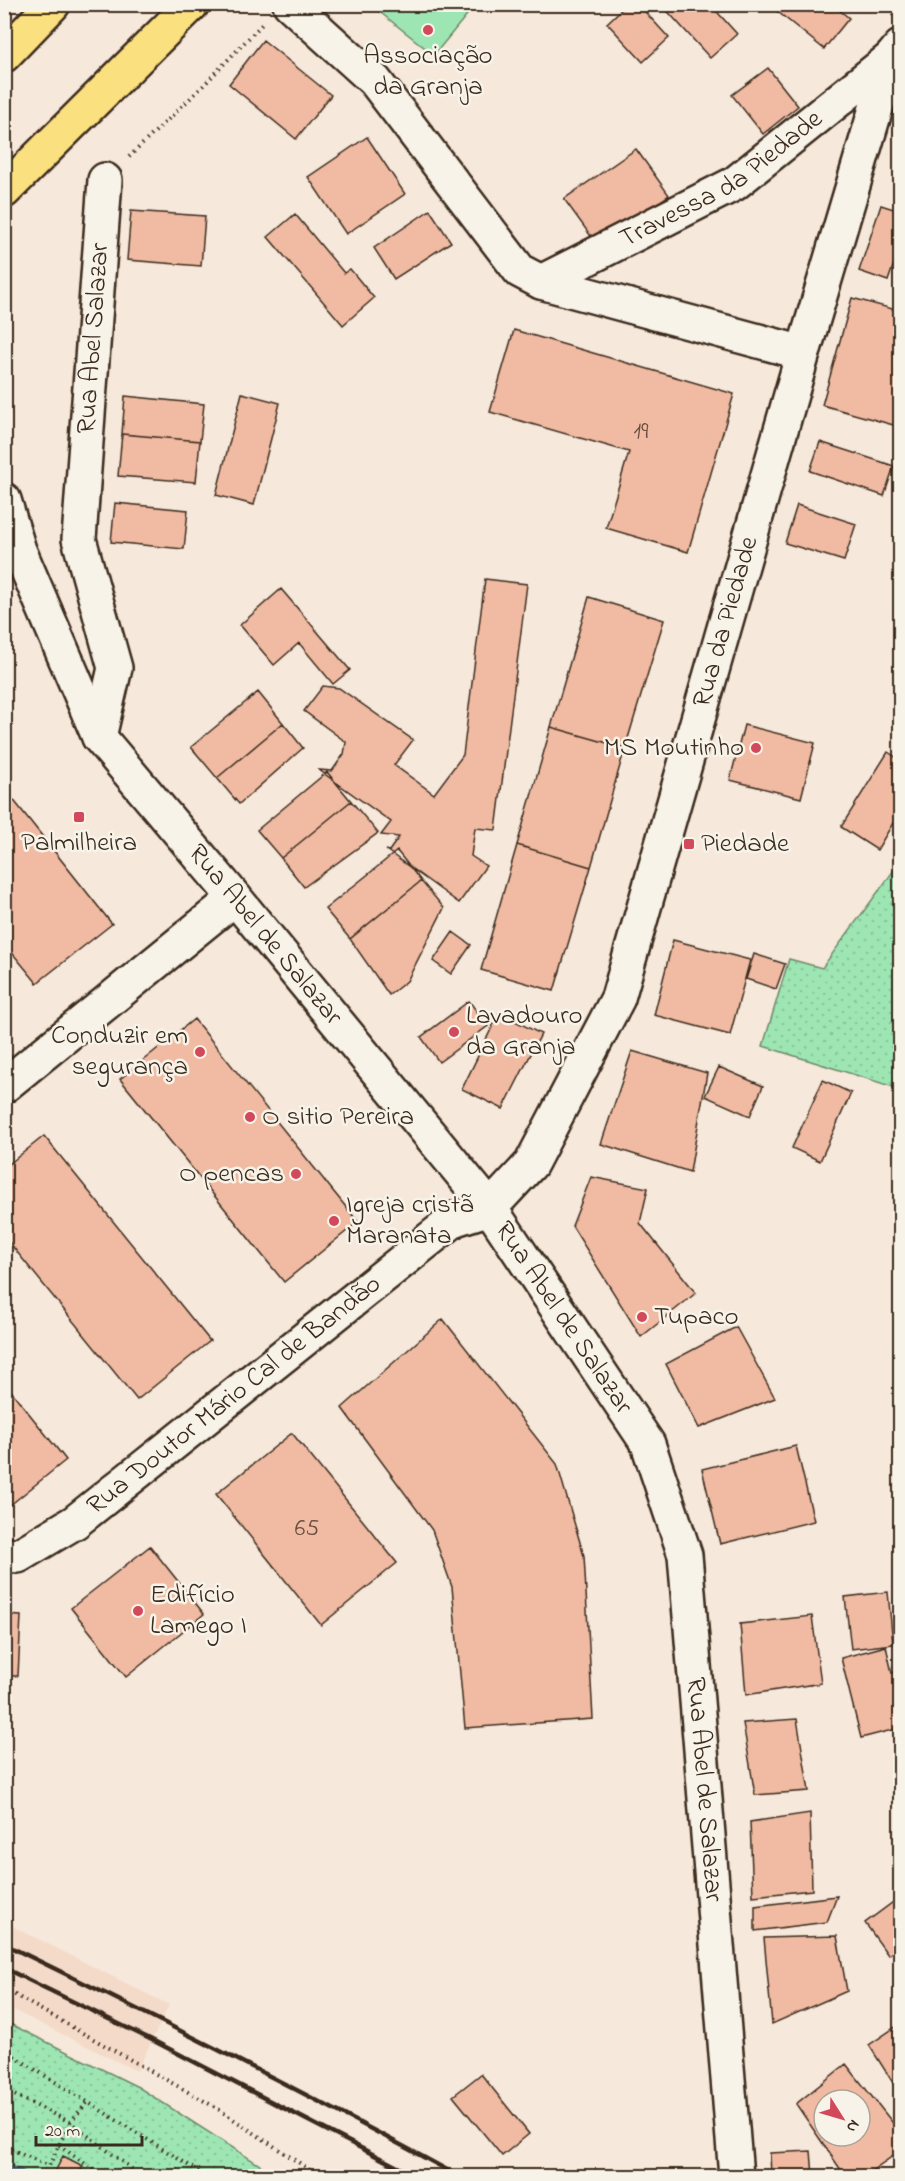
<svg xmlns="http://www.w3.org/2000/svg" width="905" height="2181" font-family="'Indie Flower',sans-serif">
  <defs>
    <pattern id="park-dots" width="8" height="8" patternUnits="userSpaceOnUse" patternTransform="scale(1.5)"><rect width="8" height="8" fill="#9de6b4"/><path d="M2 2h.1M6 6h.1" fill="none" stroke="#88c59a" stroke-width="1.8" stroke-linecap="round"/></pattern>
  </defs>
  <rect width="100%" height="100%" fill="#f6e8da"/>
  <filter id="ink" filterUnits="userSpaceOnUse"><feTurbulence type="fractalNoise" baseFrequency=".0167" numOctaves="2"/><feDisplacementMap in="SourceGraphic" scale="12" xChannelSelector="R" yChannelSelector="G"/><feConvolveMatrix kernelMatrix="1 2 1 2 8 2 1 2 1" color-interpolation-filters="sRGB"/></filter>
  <g filter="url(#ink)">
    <!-- built -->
    <path fill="#f4dac9" d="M4 1922 169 2005 137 2071 5 2006Z"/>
    <!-- park -->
    <path fill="url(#park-dots)" stroke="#6c8869" stroke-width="1.5" d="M900 862V1089L763 1046 789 959 822 968Z
      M4 2021 138 2087 277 2176H5Z"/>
    <!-- pitch -->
    <path fill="#9de6b4" stroke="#6c8869" stroke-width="1.5" d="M371 5H475L434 55Z"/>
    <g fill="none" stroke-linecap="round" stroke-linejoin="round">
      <!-- stream -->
      <path stroke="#688b97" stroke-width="10" d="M4 2167 24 2176"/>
    </g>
    <!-- building -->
    <path fill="#f0bba2" stroke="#3b2a1e" stroke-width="1.5" fill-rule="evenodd" d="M627 4H638L669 38 643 62 607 23Z
      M661 4H710L737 34 710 58Z
      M768 4H832L849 18 824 49Z
      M263 40 331 95 296 139 229 84Z
      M768 68 798 106 763 134 732 95Z
      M367 137 405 194 346 234 308 177Z
      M636 149 669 195 598 246 564 199Z
      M881 205 900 211V253L898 252 888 281 859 271Z
      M430 210 451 242 394 279 374 248Z
      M131 211 205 216 201 266 127 260Z
      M295 214 344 273 350 269 374 298 343 325 268 237Z
      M852 298 900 311V412L897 426 822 405Z
      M514 330 734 394 688 552 606 528 629 452 490 412Z
      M242 393 280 403 254 505 216 495Z
      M125 396 204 404 200 441 122 434Z
      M122 434 200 441 196 482 118 476Z
      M820 442 894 466 884 496 810 471Z
      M115 503 188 510 184 549 111 542Z
      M797 505 856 524 844 561 785 543Z
      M485 579 527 584 496 830 475 828 471 856 486 866 459 903 386 850 389 851 399 837 381 835 391 822 319 770 332 771 344 754 346 742 304 711 323 686 339 688 413 740 394 765 434 794 463 755Z
      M281 589 350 670 333 684 299 643 274 665 240 625Z
      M589 597 664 620 625 748 551 727Z
      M258 692 283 723 217 778 191 747Z
      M283 723 303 748 239 804 217 778Z
      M744 725 815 743 801 798 730 780Z
      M551 727 625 748 591 867 517 845Z
      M888 752 900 760V828L893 823 877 850 841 827Z
      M327 772 351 801 281 858 257 830Z
      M4 788 112 924 37 983 4 943Z
      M351 801 378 833 304 887 281 858Z
      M517 845 591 867 554 991 481 970Z
      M397 851 421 881 350 939 325 909Z
      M421 881 444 908 407 981 389 995 350 939Z
      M453 932 471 945 451 974 433 961Z
      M673 940 750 960 730 1035 654 1015Z
      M754 954 785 964 776 989 746 979Z
      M469 1001 488 1026 439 1062 421 1037Z
      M499 1013 541 1034 503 1109 462 1089Z
      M194 1019 358 1222 284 1282 120 1079Z
      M632 1051 707 1073 690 1172 601 1144Z
      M719 1067 763 1086 750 1116 705 1096Z
      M823 1080 851 1093 820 1161 792 1148Z
      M44 1136 210 1341 137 1400 4 1236V1168Z
      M591 1177 648 1188 640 1223 696 1293 641 1337 572 1226Z
      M443 1319 557 1464 584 1556 593 1719 465 1728 452 1587 432 1530 342 1408Z
      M736 1327 775 1398 699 1428 666 1364Z
      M4 1382 66 1460 4 1510Z
      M292 1433 397 1563 321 1625 216 1494Z
      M796 1446 814 1521 720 1544 702 1469Z
      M150 1546 204 1614 126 1677 71 1608Z
      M888 1592 893 1644 851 1649 845 1597Z
      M4 1615 21 1616 18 1676H4Z
      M812 1616 821 1683 746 1695 740 1624Z
      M886 1646 892 1673 900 1671V1728L861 1738 841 1658Z
      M797 1719 809 1791 755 1795 743 1723Z
      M810 1813 812 1890 753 1896 750 1822Z
      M837 1896 827 1922 755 1931V1906Z
      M900 1897V1947L888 1955 865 1923Z
      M837 1936 847 1991 772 2024 764 1938Z
      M900 2024V2094L869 2045Z
      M846 2064 900 2132V2151L864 2176H845L796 2104ZM824 2100H860V2136H824Z
      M481 2074 529 2134 502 2156 453 2096Z
      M811 2151 813 2176H771L770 2153Z
      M63 2156 83 2166 78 2176H63L55 2172Z"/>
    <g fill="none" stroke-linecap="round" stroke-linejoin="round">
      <!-- minor casing -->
      <g stroke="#3b2a1e" stroke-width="38">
        <g id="minor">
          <path d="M290 4 375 81 520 271 541 282 803 353"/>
          <path id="s1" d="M541 282 734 184 891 58"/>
          <path id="s2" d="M4 500 19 550 99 737 235 898 490 1208 648 1444 685 1555 736 2176"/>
          <path id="s3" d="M99 737 115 668 79 539 105 180"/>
          <path d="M4 1086 235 898"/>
          <path id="s4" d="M4 1555 18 1556 75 1522 455 1219 490 1208 531 1164 618 998 803 353 891 58 900 47"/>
        </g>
      </g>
      <!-- highway casing -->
      <g stroke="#3b2a1e" stroke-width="38">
        <path id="highway" d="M4 55 53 4
          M4 191 192 4"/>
      </g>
      <!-- path -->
      <path stroke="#3b2a1e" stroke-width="4" stroke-dasharray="1.5 4.5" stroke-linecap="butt" d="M129 157 202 87 264 22
        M4 1989 215 2107 319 2176
        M4 2050 206 2176
        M4 2090 70 2122 49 2166 4 2146
        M87 2103 70 2122 141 2176
        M59 2145 102 2176"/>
      <!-- minor -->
      <use href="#minor" stroke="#f7f3e8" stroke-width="33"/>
      <!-- highway -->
      <use href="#highway" stroke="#fbe080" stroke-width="33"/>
      <!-- rail -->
      <path stroke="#3b2a1e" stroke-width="4.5" d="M4 1944C157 2018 309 2094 458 2176
        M4 1968 152 2040 415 2176"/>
    </g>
  </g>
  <!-- markers -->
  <g fill="#d1495b" stroke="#f7f3e8" stroke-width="2">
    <circle cx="428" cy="30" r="6"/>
    <circle cx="756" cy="748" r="6"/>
    <rect x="73" y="811" width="12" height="12" rx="3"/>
    <rect x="683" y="838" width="12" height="12" rx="3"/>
    <circle cx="454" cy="1032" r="6"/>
    <circle cx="200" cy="1052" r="6"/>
    <circle cx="250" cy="1117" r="6"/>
    <circle cx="296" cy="1174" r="6"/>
    <circle cx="334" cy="1221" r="6"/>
    <circle cx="642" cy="1317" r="6"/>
    <circle cx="138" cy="1611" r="6"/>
  </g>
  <g text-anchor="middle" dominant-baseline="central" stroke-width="5" stroke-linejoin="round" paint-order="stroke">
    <!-- number labels -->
    <g font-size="24" fill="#684e3f">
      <text x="641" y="432">19</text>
      <text x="307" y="1529">65</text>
    </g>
    <!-- poi labels -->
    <g font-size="27" fill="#3b2a1e" stroke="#f7f3e8" text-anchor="start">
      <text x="428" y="56" text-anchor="middle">Associação<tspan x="428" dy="31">da Granja</tspan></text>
      <text x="744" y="748" text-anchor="end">MS Moutinho</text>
      <text x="79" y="843" text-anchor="middle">Palmilheira</text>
      <text x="701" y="844">Piedade</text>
      <text x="466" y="1016">Lavadouro<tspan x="466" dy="31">da Granja</tspan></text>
      <text x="188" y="1036" text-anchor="end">Conduzir em<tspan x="188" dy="31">segurança</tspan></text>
      <text x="262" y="1117">O sitio Pereira</text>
      <text x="284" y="1174" text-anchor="end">O pencas</text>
      <text x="346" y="1205">Igreja cristã<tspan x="346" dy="31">Maranata</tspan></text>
      <text x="654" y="1317">Tupaco</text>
      <text x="150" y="1595">Edifício<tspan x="150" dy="31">Lamego I</tspan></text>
    </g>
    <!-- street labels -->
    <g font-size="27" fill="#3b2a1e" stroke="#f7f3e8">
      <text stroke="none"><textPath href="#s1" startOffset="208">Travessa da Piedade</textPath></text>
      <text stroke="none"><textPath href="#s3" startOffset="406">Rua Abel Salazar</textPath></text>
      <text stroke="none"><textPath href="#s4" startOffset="1242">Rua da Piedade</textPath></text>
      <text stroke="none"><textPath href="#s2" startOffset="514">Rua Abel de Salazar</textPath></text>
      <text stroke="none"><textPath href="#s2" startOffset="1000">Rua Abel de Salazar</textPath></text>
      <text stroke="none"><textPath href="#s4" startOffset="284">Rua Doutor Mário Cal de Bandão</textPath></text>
      <text stroke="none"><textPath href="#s2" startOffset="1504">Rua Abel de Salazar</textPath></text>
    </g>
  </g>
  <!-- margin -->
  <rect width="905" height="2181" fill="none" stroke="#f7f3e8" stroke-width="24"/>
  <rect x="12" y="12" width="881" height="2157" fill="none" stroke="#3b2a1e" stroke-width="2" filter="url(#ink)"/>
  <!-- north arrow -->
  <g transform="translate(842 2118) rotate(127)"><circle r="28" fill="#f7f3e8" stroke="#aca397" stroke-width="1.5"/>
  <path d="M0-4.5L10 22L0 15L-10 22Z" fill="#d1495b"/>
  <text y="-9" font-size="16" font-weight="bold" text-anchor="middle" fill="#3b2a1e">N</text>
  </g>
  <!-- scale -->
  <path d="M36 2136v9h106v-9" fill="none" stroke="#3b2a1e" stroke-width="3"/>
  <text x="45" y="2136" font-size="18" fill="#3b2a1e" stroke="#f7f3e8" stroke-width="4.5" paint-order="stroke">20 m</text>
</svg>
